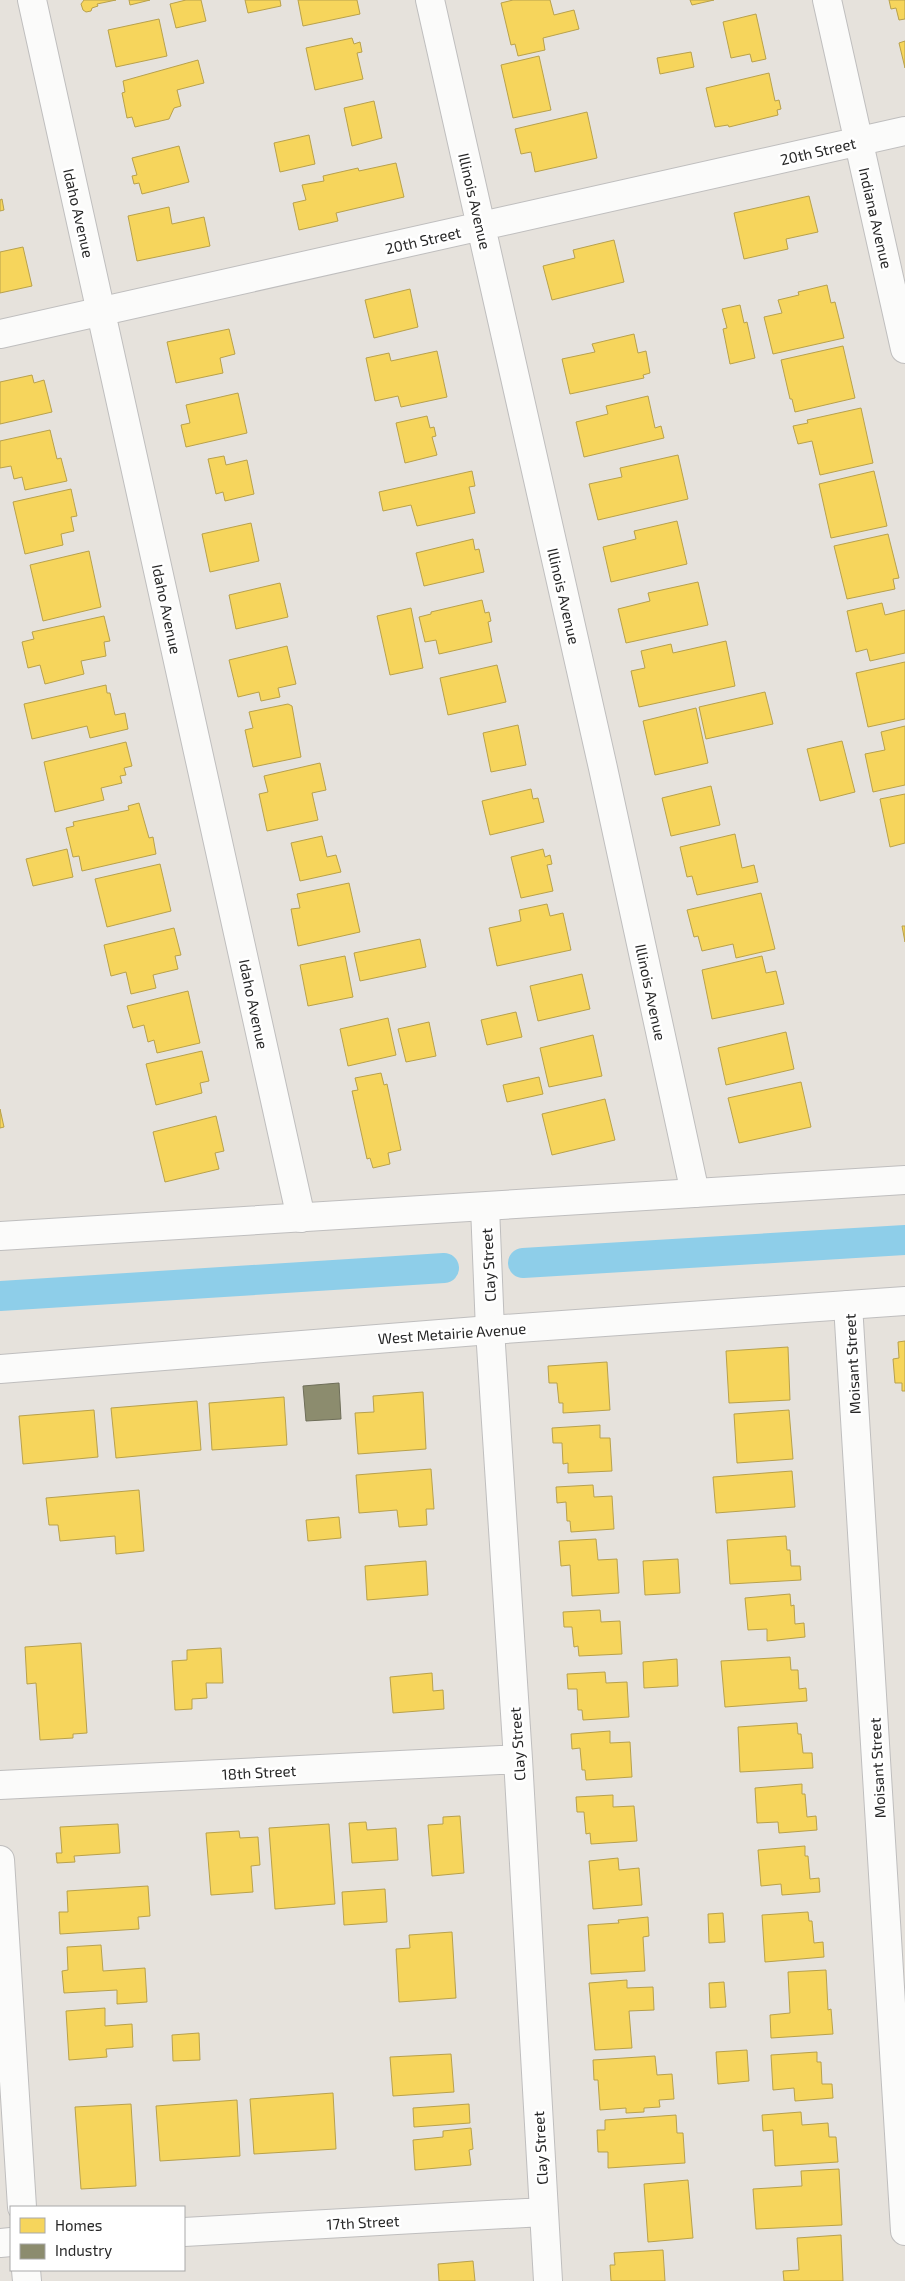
<svg xmlns="http://www.w3.org/2000/svg" width="905" height="2281" font-family="'Exo 2',sans-serif">
  <rect width="100%" height="100%" fill="#e6e2dc"/>
  <!-- homes -->
  <path fill="#f6d55c" stroke="#b8a14c" d="M84 0H116L97 4 98 6 92 8 91 11 86 12 83 10 81 4Z
    M129 0H150L130 5Z
    M186 0H201L206 21 176 28 170 4Z
    M245 0H280L281 6 248 13Z
    M298 0H357L360 14 303 26Z
    M513 0H550L554 15 574 10 579 29 543 38 545 50 518 56 515 44 511 45 501 3Z
    M690 0H714L692 5Z
    M889 0H905V19L899 20 896 8 891 9Z
    M756 14 766 59 752 62 750 54 731 58 723 22Z
    M159 19 167 56 116 67 108 30Z
    M352 38 354 44 360 42 362 52 357 53 363 79 315 90 306 48Z
    M905 41V68L899 43Z
    M691 52 694 67 660 74 657 58Z
    M539 56 551 110 513 118 501 65Z
    M198 60 204 83 177 90 181 106 174 108 169 119 135 127 132 117 127 118 122 93 125 92 123 81Z
    M769 73 775 101 779 100 781 109 777 110 778 115 729 127 728 125 715 127 706 88Z
    M374 101 382 138 352 146 344 108Z
    M587 112 597 158 535 172 531 152 521 154 515 129Z
    M309 135 315 164 280 172 274 143Z
    M179 146 189 182 142 194 139 183 134 184 132 176 137 175 132 158Z
    M396 163 404 197 336 213 338 221 299 230 293 203 306 200 302 185 324 181 323 176 358 168 359 171Z
    M809 196 818 232 786 239 788 249 744 259 734 213Z
    M2 199 4 210 0 211V200Z
    M169 207 172 224 204 217 210 246 137 261 128 216Z
    M614 240 624 282 552 300 543 266 575 258 573 250Z
    M23 247 32 286 0 293V252Z
    M827 285 831 303 835 302 844 338 773 354 764 317 782 313 778 300 799 295 798 292Z
    M410 289 418 327 374 338 365 300Z
    M740 305 744 323 747 322 755 358 730 364 723 329 727 328 722 309Z
    M229 329 235 354 220 358 223 373 176 383 167 342Z
    M634 334 638 353 646 351 650 373 643 375 644 378 570 394 562 359 595 352 592 344Z
    M843 346 855 398 795 412 792 399H790L781 360Z
    M437 351 447 397 401 407 398 396 375 401 366 358 389 353 391 361Z
    M32 375 34 383 44 380 52 412 0 424V382Z
    M238 393 247 433 186 447 181 425 190 423 186 405Z
    M648 396 655 428 661 426 664 438 584 457 576 422 608 414 606 406Z
    M861 408 873 463 820 475 812 441 798 444 793 426 808 423 807 420Z
    M427 416 430 428 434 427 436 436 432 437 437 455 405 463 396 423Z
    M50 430 57 459 61 458 67 481 25 490 22 477 14 479 11 466 0 468V441Z
    M678 455 688 499 598 520 589 484 622 477 620 468Z
    M224 456 226 465 247 460 254 494 225 501 223 492 216 494 208 459Z
    M472 471 475 486 469 487 475 513 417 526 411 505 383 511 379 492Z
    M874 471 887 526 831 538 819 484Z
    M71 489 77 516 71 517 74 531 61 534 63 545 25 554 13 502Z
    M677 521 687 564 611 582 603 547 636 539 634 531Z
    M251 523 259 561 210 572 202 534Z
    M888 534 899 578 893 579 895 589 847 599 834 546Z
    M473 539 475 550 479 549 484 572 424 586 416 553Z
    M89 551 101 607 43 621 30 565Z
    M698 582 708 625 626 643 618 609 650 601 648 593Z
    M280 583 288 617 236 629 229 595Z
    M482 600 485 613 489 612 491 621 488 622 492 642 439 654 436 640 425 642 419 617 431 614V612Z
    M882 603 885 615 905 610V653L870 661 867 649 856 652 847 611Z
    M411 608 423 668 390 675 377 616Z
    M104 616 110 641 104 642 106 656 81 661 84 674 45 684 40 665 28 668 22 642 34 639 32 632Z
    M726 641 735 686 639 707 631 671 645 668 641 651 671 644 673 653Z
    M287 646 296 684 278 688 280 697 261 701 259 692 238 697 229 660Z
    M905 662V719L868 727 856 673Z
    M497 665 506 702 448 715 440 678Z
    M106 685 107 693H110L115 715 125 713 128 729 90 738 87 726 32 739 24 704Z
    M765 692 773 724 706 739 699 707Z
    M288 704 292 706 301 757 253 767 245 730 253 728 249 712Z
    M696 708 708 763 655 775 643 721Z
    M518 725 526 765 491 772 483 733Z
    M905 726V785L873 792 865 754 885 750 881 732Z
    M842 741 855 792 820 801 807 749Z
    M126 742 132 766 124 768 126 775 120 776 122 783 101 788 104 800 55 812 44 762Z
    M320 763 326 790 312 793 318 820 267 831 259 794 268 792 264 776Z
    M711 786 720 825 671 836 662 798Z
    M531 789 533 799 538 798 544 822 490 835 482 801Z
    M905 794V843L890 847 880 799Z
    M139 803 149 838 153 837 156 854 82 871 79 856 73 857 66 828 74 826 73 822 129 810 128 806Z
    M735 834 742 868 754 865 758 882 697 895 692 876 687 877 680 847Z
    M322 836 327 857 336 855 341 872 300 881 291 843Z
    M67 849 73 877 33 886 26 859Z
    M543 849 545 857 550 855 552 864 547 865 553 891 521 898 511 857Z
    M160 864 171 911 107 927 95 879Z
    M349 883 360 932 298 946 291 909 300 908 297 894Z
    M761 893 775 949 736 958 733 944 702 951 698 936 694 937 687 910Z
    M547 904 550 916 563 913 571 950 497 966 489 928 521 921 519 910Z
    M902 926H905V942Z
    M174 928 181 955 175 956 178 969 153 975 156 988 131 994 126 972 111 976 104 945Z
    M420 939 426 967 360 981 354 953Z
    M345 956 353 997 308 1006 300 965Z
    M762 956 766 973 776 971 784 1004 712 1019 702 970Z
    M582 974 590 1009 538 1021 530 986Z
    M188 991 200 1043 157 1053 154 1040 148 1042 144 1025 133 1028 127 1006Z
    M516 1012 522 1037 487 1045 481 1020Z
    M388 1018 396 1055 348 1066 340 1029Z
    M429 1022 436 1056 406 1062 398 1029Z
    M786 1032 794 1069 726 1085 718 1048Z
    M593 1035 602 1076 549 1087 540 1048Z
    M202 1051 209 1081 200 1083 202 1093 156 1105 146 1064Z
    M381 1073 384 1085 387 1084 401 1150 388 1153 390 1164 373 1168 370 1158 367 1159 352 1091 358 1090 355 1078Z
    M539 1077 543 1094 507 1102 503 1085Z
    M801 1082 811 1127 739 1143 728 1098Z
    M605 1099 615 1140 552 1155 542 1114Z
    M0 1109 4 1127 0 1128Z
    M216 1116 224 1151 215 1153 219 1169 165 1182 153 1132Z
    M905 1341V1391H902V1383H895L893 1359 899 1358 898 1342Z
    M788 1347 790 1400 729 1403 726 1351Z
    M607 1362 610 1410 563 1413V1403H559L557 1383H549L548 1366Z
    M423 1392 426 1449 358 1454 355 1413 374 1412 373 1396Z
    M284 1397 287 1445 212 1450 209 1403Z
    M197 1401 201 1450 116 1458 111 1408Z
    M94 1410 98 1457 23 1464 19 1416Z
    M789 1410 793 1459 737 1463 734 1414Z
    M600 1425V1438H610L612 1471 568 1473V1463L563 1464 562 1443H553L552 1428Z
    M431 1469 434 1509H426L427 1525 399 1527 397 1510 359 1513 356 1475Z
    M792 1471 795 1507 716 1513 713 1477Z
    M593 1485 594 1497 612 1496 614 1529 571 1532 570 1521H567L566 1502 557 1503 556 1487Z
    M139 1490 144 1551 116 1554 115 1536 60 1541 58 1525H49L46 1498Z
    M339 1517 341 1538 308 1541 306 1520Z
    M786 1536 787 1550H790L791 1566H800L801 1580 730 1584 727 1540Z
    M596 1539 598 1560 617 1559 619 1593 572 1596 570 1565 561 1566 559 1541Z
    M678 1559 680 1593 645 1595 643 1561Z
    M426 1561 428 1595 367 1600 365 1566Z
    M790 1594 791 1606 794 1605 795 1624 804 1623 805 1637 767 1641V1629L748 1630 745 1598Z
    M600 1610 601 1622 620 1621 622 1654 579 1656 578 1646 574 1647 572 1627H564L563 1612Z
    M81 1643 87 1733 73 1734V1738L40 1740 36 1683 27 1684 25 1647Z
    M221 1648 223 1683H206L207 1698 192 1699V1709L175 1710 172 1661 187 1660V1650Z
    M790 1657 791 1670H798L799 1689 806 1688 807 1701 725 1707 721 1661Z
    M677 1659 678 1686 644 1688 643 1662Z
    M605 1672 606 1683 627 1682 629 1717 583 1720 582 1710H578L577 1689H568L567 1674Z
    M432 1673 433 1691 443 1690 444 1709 393 1713 390 1677Z
    M797 1723 798 1734H801L803 1753H812L813 1768 740 1772 738 1727Z
    M610 1731V1743L630 1742 632 1777 586 1780 585 1770H582L580 1748 572 1749 571 1734Z
    M802 1784V1794H805L807 1817 816 1816 817 1830 779 1833 778 1822 757 1823 755 1788Z
    M613 1795V1807L634 1806 637 1841 591 1844 590 1833 586 1834 584 1812H577L576 1797Z
    M460 1816 464 1873 432 1876 428 1825 443 1824V1817Z
    M366 1822 367 1830 396 1828 398 1860 352 1863 349 1823Z
    M118 1824 120 1853 74 1856 75 1862 57 1863 56 1853H62L60 1827Z
    M329 1824 335 1904 275 1909 269 1828Z
    M239 1831 240 1838 258 1837 260 1865 251 1866 253 1892 211 1895 206 1833Z
    M805 1846V1856H808L810 1879 819 1878 820 1892 782 1895 781 1884 761 1886 758 1850Z
    M618 1858 619 1870 639 1868 642 1905 593 1909 589 1861Z
    M148 1886 150 1916 138 1917 139 1929 60 1934 59 1912H68L67 1891Z
    M385 1889 387 1922 344 1925 342 1892Z
    M808 1912 809 1921H812L814 1943 823 1942 824 1957 765 1962 762 1915Z
    M723 1913 725 1942 709 1943 708 1914Z
    M648 1917 649 1936 643 1937 645 1971 591 1974 588 1925 619 1923 618 1920Z
    M452 1932 456 1998 399 2002 396 1949 410 1948 409 1935Z
    M101 1945 103 1971 145 1968 147 2002 117 2004V1990L64 1993 62 1971 68 1970 67 1947Z
    M826 1970 828 2010 831 2009 833 2034 771 2038 770 2015 790 2013 788 1972Z
    M627 1980V1988L653 1987 654 2010 629 2011 632 2048 595 2050 589 1983Z
    M724 1982 726 2007 710 2008 709 1983Z
    M105 2008V2026L132 2024 133 2047 106 2049 107 2057 69 2060 66 2011Z
    M199 2033 200 2060 173 2061 172 2035Z
    M747 2050 749 2081 718 2084 716 2052Z
    M817 2052V2062H821L822 2084H832L833 2098 795 2101 794 2088 773 2090 771 2055Z
    M451 2054 454 2092 393 2096 390 2057Z
    M655 2056 657 2075 672 2074 674 2099 659 2100 660 2107 644 2108V2112L626 2113V2108L600 2110 598 2080H594L593 2060Z
    M333 2093 336 2149 254 2154 250 2099Z
    M237 2100 240 2156 160 2161 156 2106Z
    M131 2104 136 2186 81 2189 75 2107Z
    M469 2104 470 2123 414 2127 413 2108Z
    M801 2112 802 2125 828 2123 829 2137H836L838 2162 775 2166 773 2130 763 2131 762 2115Z
    M676 2115 677 2133H683L685 2163 608 2168V2152H598L597 2130H605V2120Z
    M471 2128 473 2149 469 2150 471 2165 415 2170 413 2140 443 2137V2131Z
    M839 2169 842 2225 756 2229 753 2189 802 2186 801 2171Z
    M688 2180 693 2238 648 2242 644 2184Z
    M841 2235 843 2281H784L783 2271 799 2270 797 2238Z
    M663 2250 665 2281H611L610 2265H615L614 2253Z
    M473 2261 475 2281H439L438 2264Z"/>
  <!-- industry -->
  <path fill="#8c8c6e" stroke="#6e6e59" d="M339 1383 341 1419 306 1421 303 1386Z"/>
  <g fill="none" stroke-linecap="round" stroke-linejoin="round">
    <!-- canal -->
    <path stroke="#8ecee9" stroke-width="30" d="M523 1263 905 1240
      M0 1296 444 1268"/>
    <!-- street casing -->
    <g stroke="#bfbebe" stroke-width="30">
      <path id="street" d="M32 0 301 1218
        M430 0 603 768 695 1193
        M827 0 905 349
        M0 334 905 131
        M485 1207 490 1330 518 1759 548 2281
        M848 1305 905 2231
        M0 1785 518 1759
        M0 1860 22 2207
        M184 2232 543 2212
        M0 2243 11 2242
        M26 2270 27 2281"/>
    </g>
    <!-- secondary casing -->
    <g stroke="#bfbebe" stroke-width="30">
      <path id="secondary" d="M0 1236 905 1180
        M0 1369 490 1330 905 1301"/>
    </g>
    <!-- street -->
    <use href="#street" stroke="#fbfbfa" stroke-width="28"/>
    <!-- secondary -->
    <use href="#secondary" stroke="#fbfbfa" stroke-width="28"/>
  </g>
  <g text-anchor="middle" dominant-baseline="central" stroke-width="5" stroke-linejoin="round" paint-order="stroke">
    <!-- street labels -->
    <g font-size="15" fill="#272727" stroke="#fff">
      <text transform="translate(818 151) rotate(-13)">20th Street</text>
      <text transform="translate(475 201) rotate(77)">Illinois Avenue</text>
      <text transform="translate(79 213) rotate(77)">Idaho Avenue</text>
      <text transform="translate(876 218) rotate(77)">Indiana Avenue</text>
      <text transform="translate(423 240) rotate(-13)">20th Street</text>
      <text transform="translate(564 596) rotate(77)">Illinois Avenue</text>
      <text transform="translate(167 609) rotate(78)">Idaho Avenue</text>
      <text transform="translate(651 992) rotate(78)">Illinois Avenue</text>
      <text transform="translate(254 1004) rotate(78)">Idaho Avenue</text>
      <text transform="translate(488 1265) rotate(-93)">Clay Street</text>
      <text transform="translate(452 1333) rotate(-4)">West Metairie Avenue</text>
      <text transform="translate(852 1364) rotate(-93)">Moisant Street</text>
      <text transform="translate(517 1744) rotate(-94)">Clay Street</text>
      <text transform="translate(877 1768) rotate(-93)">Moisant Street</text>
      <text transform="translate(259 1772) rotate(-3)">18th Street</text>
      <text transform="translate(540 2148) rotate(-93)">Clay Street</text>
      <text transform="translate(363 2222) rotate(-3)">17th Street</text>
    </g>
  </g>
  <!-- legend -->
  <rect x="10" y="2206" width="175" height="65" fill="#ffffff" stroke="#a9a9a9"/>
  <rect x="20" y="2218" width="25" height="15" fill="#f6d55c" stroke="#a9a9a9"/>
  <text x="55" y="2231" font-size="15" fill="#272727">Homes</text>
  <rect x="20" y="2244" width="25" height="15" fill="#8c8c6e" stroke="#a9a9a9"/>
  <text x="55" y="2256" font-size="15" fill="#272727">Industry</text>
</svg>
